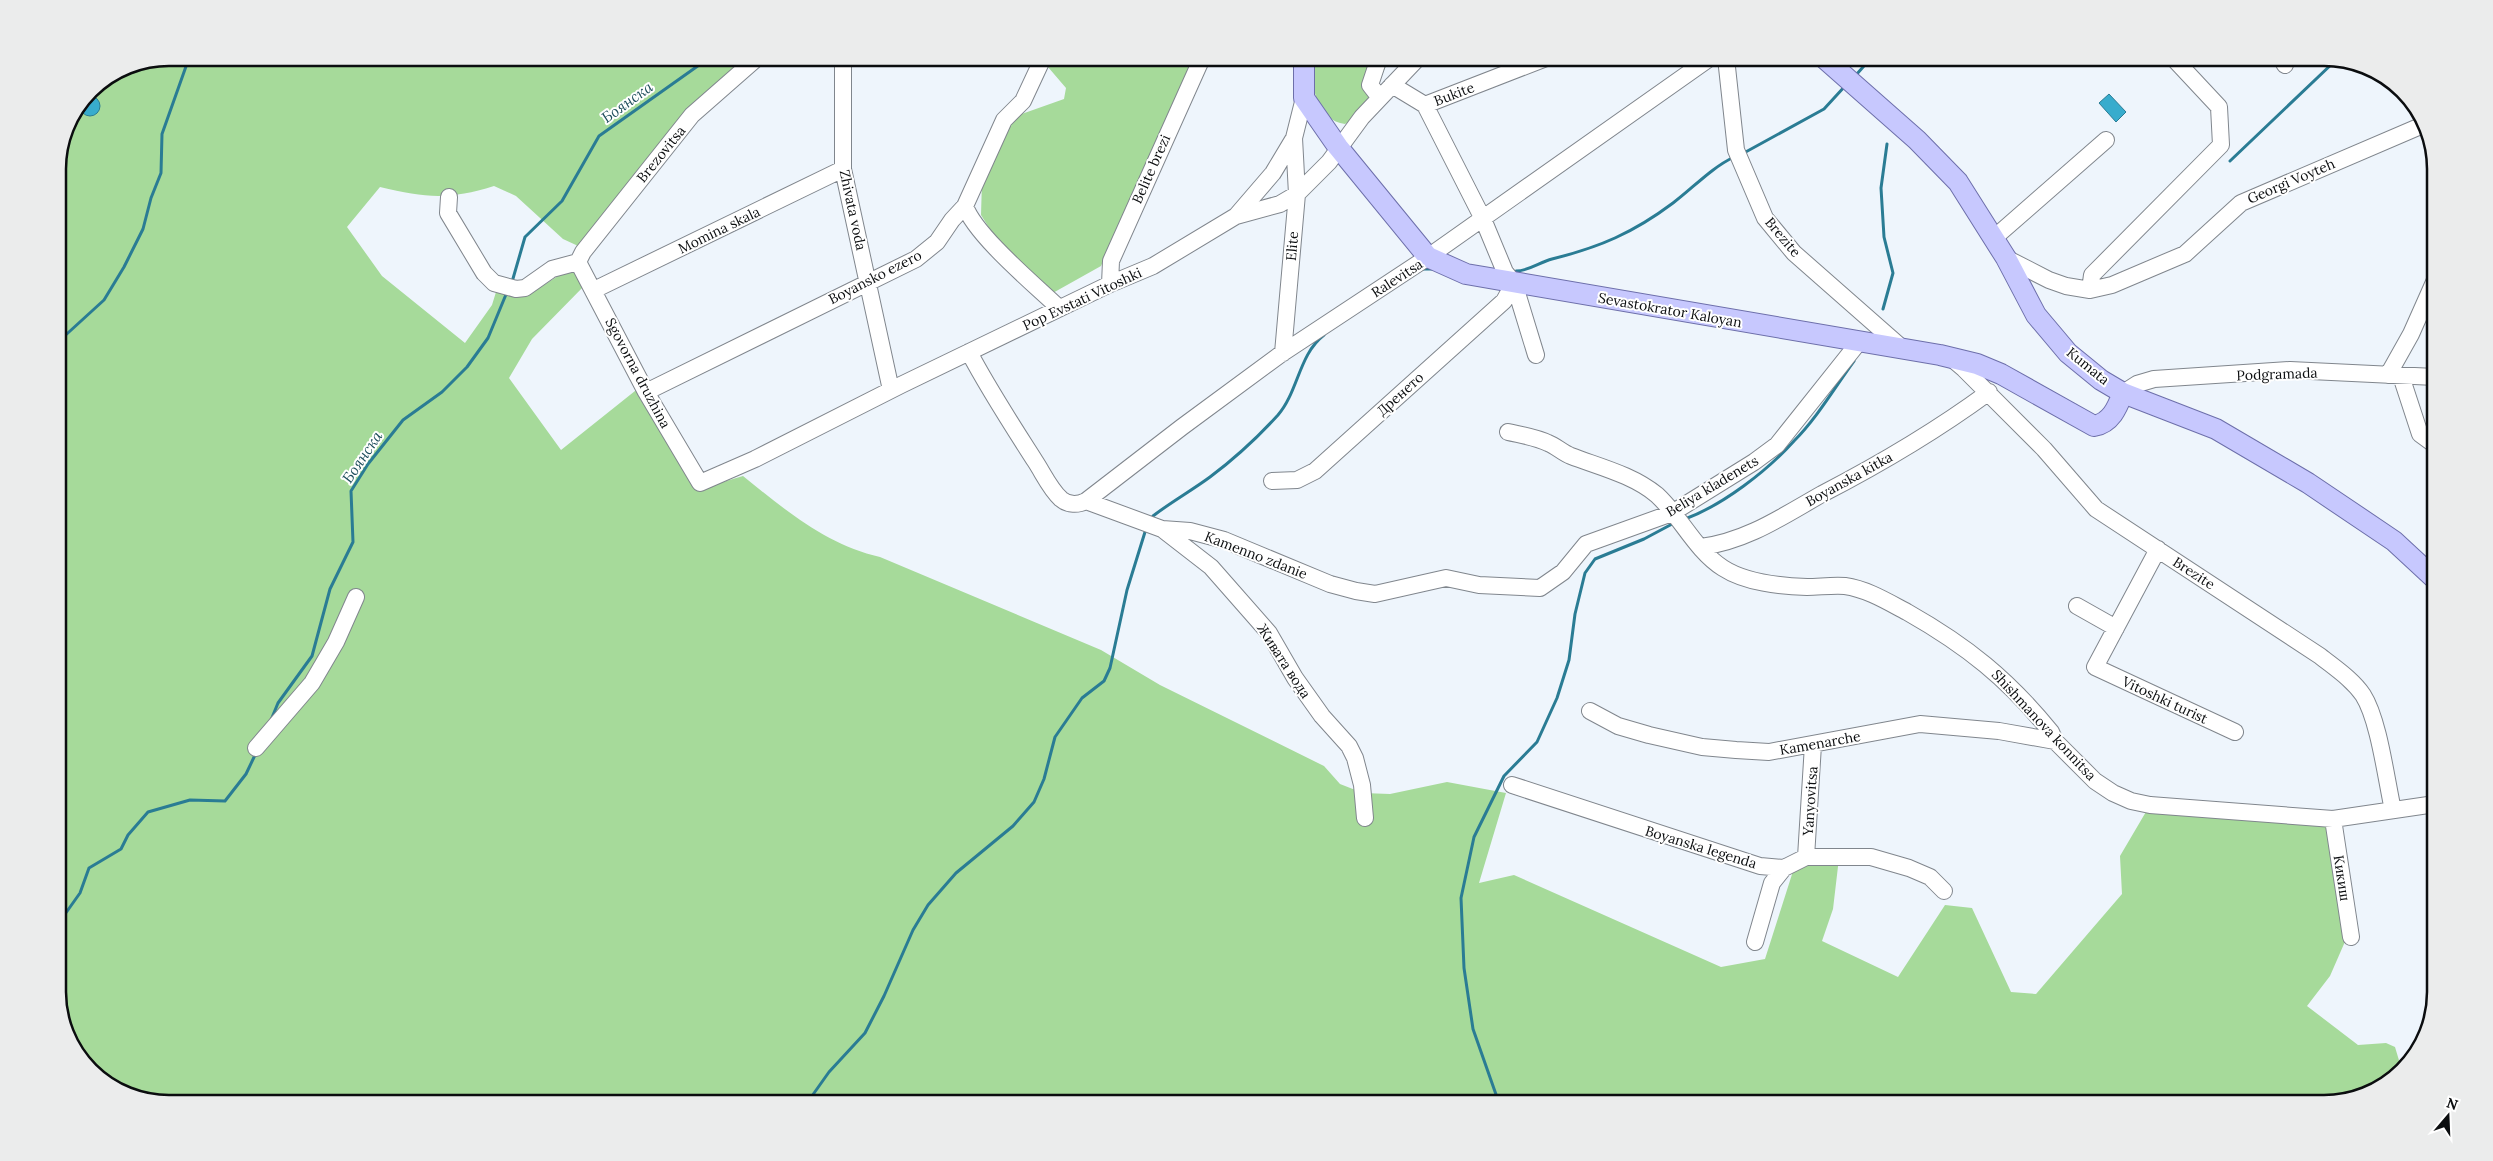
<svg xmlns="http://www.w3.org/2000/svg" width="2493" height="1161" font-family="Lora,serif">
  <rect width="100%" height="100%" fill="#eef5fc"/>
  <!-- green -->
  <path fill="#a6da9a" d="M169 58H737L747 66 692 115 583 252 576 245 563 239 516 196 494 186C449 200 426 198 380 187L347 227 382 276 465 343 492 305 496 292 530 294 572 267 586 284 532 339 509 378 561 450 640 387 706 487 743 476C785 510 827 545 880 557L1101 650 1160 685 1324 766 1340 784 1363 793 1390 794 1447 782 1506 793 1479 883 1514 875 1721 967 1765 959 1794 868 1839 858 1833 909 1822 941 1898 977 1945 905 1972 908 2011 992 2036 994 2122 894 2120 856 2150 805 2333 819 2347 937 2330 976 2307 1006 2358 1045 2386 1043 2395 1047 2401 1067 2386 1085 2324 1103H169L126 1095 76 1054 58 999V162L69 120 90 90 127 66Z
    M1052 58H1195L1101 266 1051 294 991 231 981 215 982 181 1010 118 1064 99 1066 88 1048 67Z
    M1311 58H1389C1381 80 1365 113 1345 124 1316 121 1310 81 1311 58Z"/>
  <!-- water -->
  <path fill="#38accd" stroke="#2a7c94" d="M2109 94 2126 112 2116 122 2099 103Z
    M80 106a10 10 0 1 1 20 0a10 10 0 1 1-20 0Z"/>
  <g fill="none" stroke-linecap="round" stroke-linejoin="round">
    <!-- stream -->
    <path stroke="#2a7c94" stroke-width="3" d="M1856 75 1871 58
      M1742 154 1824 109 1846 85
      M2230 161 2336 60
      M1421 269H1432
      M1516 271C1529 271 1540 262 1552 259 1600 247 1633 233 1673 203 1693 188 1711 168 1734 157
      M512 282 525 237 562 201 599 136 709 58
      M1883 309 1893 273 1884 237 1881 188 1887 144
      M58 342 104 300 124 267 143 229 151 198 161 173 162 134 189 58
      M1153 516C1171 502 1191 491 1210 477 1234 459 1257 438 1278 415 1298 392 1299 354 1324 335
      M1685 519C1723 505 1767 471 1794 441 1817 418 1835 387 1854 361
      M271 720 278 703 312 656 330 589 353 542 351 491 368 464 403 420 442 392 467 367 488 338 507 292
      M58 924 80 893 89 868 121 849 128 835 148 812 190 800 225 801 246 774 256 753
      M807 1103 829 1072 865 1033 884 996 913 930 928 905 956 873 1013 826 1034 802 1044 779 1055 737 1082 698 1104 681 1110 668 1127 590 1145 532
      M1499 1103 1473 1029 1464 968 1461 898 1474 837 1504 776 1537 742 1557 698 1569 660 1575 614 1585 573 1595 559 1644 539 1674 523"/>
    <!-- minor casing -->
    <g stroke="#80868d" stroke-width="18">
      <path id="minor" d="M843 58V169L891 390
        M1379 58 1370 85 1380 98
        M1726 58 1736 150 1765 218 1794 253 1902 348
        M2281 58 2285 65
        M1392 85 1425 105 1546 58
        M1425 105 1483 219 1505 272 1514 283 1536 355
        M449 197 448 213 484 273 494 283 516 289 525 288 552 269 578 262
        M965 206C975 235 1035 285 1059 308
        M1236 216 1273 173 1294 138 1304 98
        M1994 238 2106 140
        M2006 258 2049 280 2066 286 2090 290 2112 285 2185 254 2241 203 2423 125
        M578 262 646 392 700 483 755 459 901 385 1110 284 1153 266 1236 216 1280 204 1297 194 1329 162 1362 117 1418 58
        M578 262 583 252 692 115 757 58
        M1110 284 1111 261 1202 58
        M594 290 843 169
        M2090 290 2092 275 2221 145 2219 107 2176 61 2175 58
        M969 352C989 390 1012 425 1035 461 1043 473 1050 489 1061 499 1068 505 1078 505 1086 501L1162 529 1190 531 1224 540 1330 584 1356 591 1375 594 1446 578 1479 585 1540 588 1563 572 1586 544 1672 513 1754 462 1777 445 1859 342
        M1283 353 1297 194 1294 138
        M1951 358 1964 369 2044 449 2096 509 2320 656C2335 668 2352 679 2363 695 2379 720 2386 779 2393 810
        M2388 375 2411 334 2435 280
        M2401 376 2420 434 2435 445
        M646 392 916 259 937 242 952 220 965 206 1004 120 1023 101 1043 58
        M2123 393 2137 384 2154 379 2290 370 2435 377
        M1508 432C1521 435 1536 437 1548 443 1556 446 1563 453 1571 456 1600 467 1633 475 1657 495 1681 517 1695 550 1723 568 1746 583 1780 586 1807 587 1819 587 1832 585 1845 586 1867 589 1888 602 1907 612 1967 646 2008 679 2051 732L2055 741 2095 781 2113 793 2131 801 2150 805 2333 819 2435 804
        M1272 481 1297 480 1315 471 1504 301 1514 283
        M1086 501 1182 427 1281 354 1428 257 1710 58
        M1162 529 1211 567 1269 633 1295 678 1322 716 1349 746 1355 758 1362 785 1365 818
        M1701 547C1747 541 1783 516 1822 494 1880 464 1936 431 1989 392
        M2158 549 2095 667 2235 732
        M2077 606 2116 628
        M1590 711 1618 726 1649 735 1702 747 1736 750 1769 752 1920 724 1999 731 2055 741
        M256 748 312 683 336 642 356 597
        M1512 785 1760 866 1784 868 1806 857H1871L1909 868 1930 877 1944 891
        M2333 819 2351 937
        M1806 857 1813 745
        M1755 942 1772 883 1784 868"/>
    </g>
    <!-- major casing -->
    <g stroke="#6d6faa" stroke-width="22">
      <path id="major" d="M1304 58V98L1338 147 1428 257 1466 274 1940 355 1977 364 2001 374 2094 426C2111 423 2117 408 2123 393
        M1824 58 1917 140 1958 182 2006 258 2036 315 2068 353 2101 380 2123 393 2216 429 2308 483 2394 541 2435 579"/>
    </g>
    <!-- minor -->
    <use href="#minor" stroke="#fff" stroke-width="16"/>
    <!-- major -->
    <use href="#major" stroke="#c7c8fe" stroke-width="20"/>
  </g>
  <g text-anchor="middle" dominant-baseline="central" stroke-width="4" stroke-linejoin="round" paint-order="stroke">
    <!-- street labels -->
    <g font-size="14" fill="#0b0d0f" stroke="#fff">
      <text transform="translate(1454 94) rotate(-21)">Bukite</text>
      <text transform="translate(661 154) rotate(-51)">Brezovitsa</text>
      <text transform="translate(1151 169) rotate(-66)">Belite brezi</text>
      <text transform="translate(2291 181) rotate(-23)">Georgi Voyteh</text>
      <text transform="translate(853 210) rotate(78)">Zhivata voda</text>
      <text transform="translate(719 230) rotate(-26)">Momina skala</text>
      <text transform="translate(1783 237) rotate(50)">Brezite</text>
      <text transform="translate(1292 246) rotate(-85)">Elite</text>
      <text transform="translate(875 277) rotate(-27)">Boyansko ezero</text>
      <text transform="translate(1397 278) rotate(-33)">Ralevitsa</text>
      <text transform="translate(1082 299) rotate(-25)">Pop Evstati Vitoshki</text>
      <text transform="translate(1670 310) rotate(10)">Sevastokrator Kaloyan</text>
      <text transform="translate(2088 366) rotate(39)">Kumata</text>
      <text transform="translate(638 373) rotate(62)">Sgovorna druzhina</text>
      <text transform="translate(2277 374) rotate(-2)">Podgramada</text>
      <text transform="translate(1400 394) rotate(-42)">Дренето</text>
      <text transform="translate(1849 479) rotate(-29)">Boyanska kitka</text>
      <text transform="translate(1712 486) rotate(-31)">Beliya kladenets</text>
      <text transform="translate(1256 555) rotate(21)">Kamenno zdanie</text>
      <text transform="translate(2194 573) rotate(33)">Brezite</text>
      <text transform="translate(1284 661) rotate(57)">Живата вода</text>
      <text transform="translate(2165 700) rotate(25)">Vitoshki turist</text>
      <text transform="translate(2044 725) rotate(47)">Shishmanova konnitsa</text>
      <text transform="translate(1820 743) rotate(-10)">Kamenarche</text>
      <text transform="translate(1810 801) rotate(-86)">Yanyovitsa</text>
      <text transform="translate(1701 847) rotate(17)">Boyanska legenda</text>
      <text transform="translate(2342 878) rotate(81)">Кикиш</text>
    </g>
    <!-- water labels -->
    <g font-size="15" font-style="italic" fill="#1e4e5c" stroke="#fff">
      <text transform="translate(627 102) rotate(-36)">Боянска</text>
      <text transform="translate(362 457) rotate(-56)">Боянска</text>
    </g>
  </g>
  <!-- crop -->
  <path d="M0 0H2493V1161H0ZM169 66H2324A103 103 0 0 1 2427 169V992A103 103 0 0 1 2324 1095H169A103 103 0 0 1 66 992V169A103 103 0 0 1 169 66Z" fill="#ebecec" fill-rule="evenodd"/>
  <path fill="none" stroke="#0b0d0f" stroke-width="2.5" d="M169 66H2324A103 103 0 0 1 2427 169V992A103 103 0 0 1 2324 1095H169A103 103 0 0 1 66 992V169A103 103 0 0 1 169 66Z"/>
  <!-- north arrow -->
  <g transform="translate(2448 1116) rotate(19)" stroke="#ffffff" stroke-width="4" paint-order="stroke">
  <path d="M0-4L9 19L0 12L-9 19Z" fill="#0b0d0f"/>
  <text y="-8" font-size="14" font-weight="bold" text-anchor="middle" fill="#0b0d0f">N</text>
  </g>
</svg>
